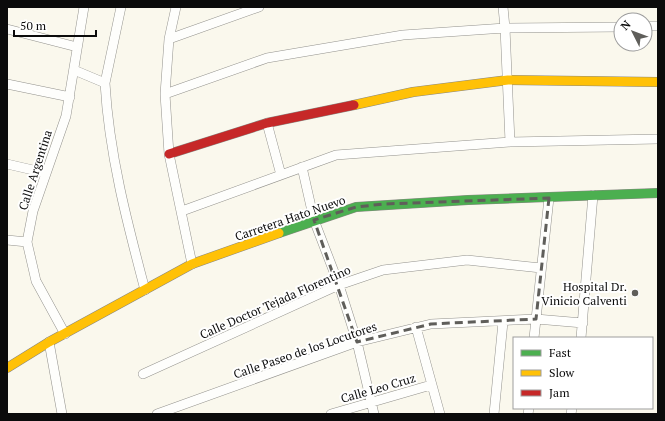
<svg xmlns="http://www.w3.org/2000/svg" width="665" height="421" font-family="'PT Serif',serif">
  <rect width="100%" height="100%" fill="#faf8ed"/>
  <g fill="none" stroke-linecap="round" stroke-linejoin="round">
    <!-- street casing -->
    <g stroke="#93928d" stroke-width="10">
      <path id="street" d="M176 7 169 39 165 94 169 154 192 264
        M503 7 505 28 510 142
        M645 26H658
        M7 29 77 47
        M169 39 259 7
        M74 70 105 83C109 154 127 222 145 290
        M105 83 121 7
        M7 84 70 97
        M165 94 267 58 403 35 505 28 621 27
        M267 123 281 175
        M7 164 46 173
        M302 167 314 220 339 285 357 342 374 414
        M182 211 336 155 510 142 658 139
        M7 240 27 242
        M416 327 440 414
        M65 334 36 281 27 242 33 211 66 116 84 7
        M534 338 549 198
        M581 338 593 195
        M49 342 62 414
        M143 374 339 285 383 270 467 260 541 268
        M157 414 357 342 431 324 536 319 583 323
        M331 414 431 385
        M494 414 503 322
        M528 414 529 408
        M571 414 572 408"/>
    </g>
    <!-- fast casing -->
    <g stroke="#898883" stroke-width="10">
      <path id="fast" d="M279 233 356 207 468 200 658 193"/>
    </g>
    <!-- slow casing -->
    <g stroke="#898883" stroke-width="10">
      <path id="slow" d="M354 105 413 92 508 80 658 82
        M7 368 49 342 192 264 279 233"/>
    </g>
    <!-- jam casing -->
    <g stroke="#898883" stroke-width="10">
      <path id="jam" d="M169 154 267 123 354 105"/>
    </g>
    <!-- street -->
    <use href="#street" stroke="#fefefc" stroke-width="9"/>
    <!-- fast -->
    <use href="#fast" stroke="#4caf50" stroke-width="9"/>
    <!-- slow -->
    <use href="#slow" stroke="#ffc107" stroke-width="9"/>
    <!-- jam -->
    <use href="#jam" stroke="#c62828" stroke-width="9"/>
  </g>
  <!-- marked area -->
  <path fill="none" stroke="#5f5e5a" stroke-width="3" stroke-dasharray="8 5" stroke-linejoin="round" d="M549 198 536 319 431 324 357 342 314 220 356 207 384 204Z"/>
  <!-- markers -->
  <circle fill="#5f5e5a" stroke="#fff" stroke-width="1.5" cx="635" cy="293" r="4"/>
  <g text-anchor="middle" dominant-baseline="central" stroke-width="4" stroke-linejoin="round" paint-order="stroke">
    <!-- street labels -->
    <g font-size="12" fill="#0b0b0b" stroke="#fff">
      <text transform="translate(35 170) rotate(-72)">Calle Argentina</text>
      <text transform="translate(290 218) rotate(-19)">Carretera Hato Nuevo</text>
      <text transform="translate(275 302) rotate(-24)">Calle Doctor Tejada Florentino</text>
      <text transform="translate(305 350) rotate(-19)">Calle Paseo de los Locutores</text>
      <text transform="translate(378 388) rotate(-16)">Calle Leo Cruz</text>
    </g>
    <!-- poi labels -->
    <g font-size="12" fill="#0b0b0b" stroke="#fff" text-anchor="end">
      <text x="627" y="286">Hospital Dr.<tspan x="627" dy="14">Vinicio Calventi</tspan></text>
    </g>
  </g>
  <!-- border -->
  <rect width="665" height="421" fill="none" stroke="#0b0b0b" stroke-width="16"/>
  <!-- legend -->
  <rect x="513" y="337" width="140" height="72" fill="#ffffff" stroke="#9d9d9d"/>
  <rect x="521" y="350" width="20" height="6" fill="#4caf50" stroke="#9d9d9d"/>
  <text x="549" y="357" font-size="12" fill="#0b0b0b">Fast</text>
  <rect x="521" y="370" width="20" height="6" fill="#ffc107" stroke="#9d9d9d"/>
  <text x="549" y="377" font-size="12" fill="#0b0b0b">Slow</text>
  <rect x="521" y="390" width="20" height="6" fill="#c62828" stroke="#9d9d9d"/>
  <text x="549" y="397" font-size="12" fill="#0b0b0b">Jam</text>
  <!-- north arrow -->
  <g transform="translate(633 32) rotate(312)"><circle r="19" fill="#ffffff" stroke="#9d9d9d"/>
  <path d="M0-3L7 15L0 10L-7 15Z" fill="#5f5e5a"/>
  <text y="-6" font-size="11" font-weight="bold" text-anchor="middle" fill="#0b0b0b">N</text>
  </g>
  <!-- scale -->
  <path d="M14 30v6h82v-6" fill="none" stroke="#0b0b0b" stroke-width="2"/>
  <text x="20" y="30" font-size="12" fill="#0b0b0b" stroke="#ffffff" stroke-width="3" paint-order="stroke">50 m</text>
</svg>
